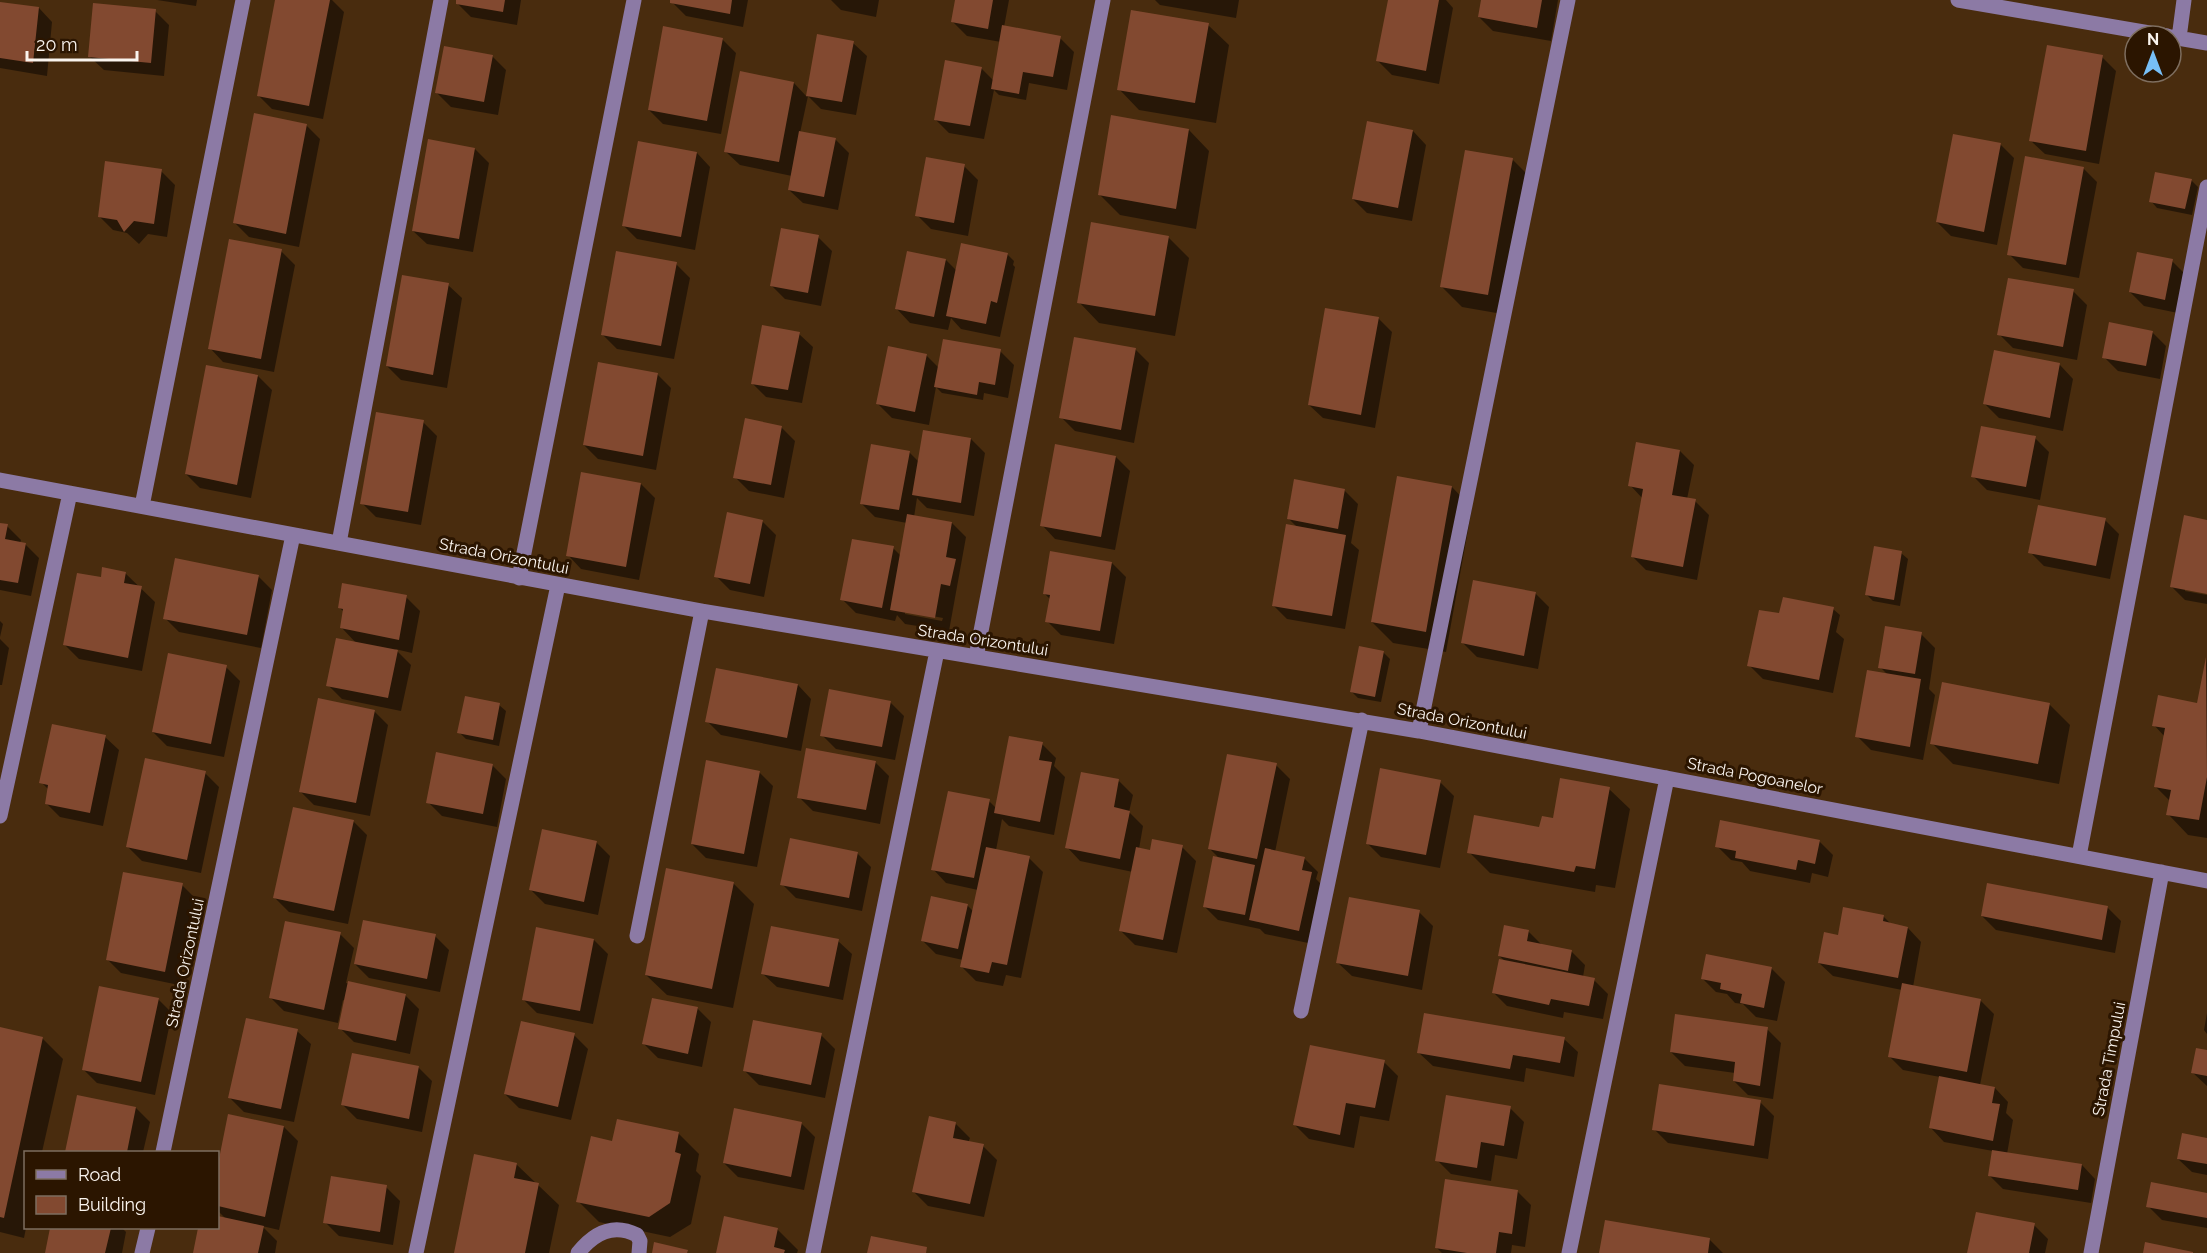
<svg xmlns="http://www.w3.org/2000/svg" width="2207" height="1253" font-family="Raleway,sans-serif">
  <rect width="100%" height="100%" fill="#492c0e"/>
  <!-- shadow -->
  <path fill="#0007" fill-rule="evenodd" d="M157 0H197L196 6Z
    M277 0H332L344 12 323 119 272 109 258 95Z
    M458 0H521L517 25 471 17 457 3Z
    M672 0H748L743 27 686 16 672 2Z
    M831 0H879L876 17 841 10Z
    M957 0H1009L1004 27 1060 38 1074 52 1067 90 1029 83 1026 100 999 95 994 90 984 139 949 133 935 119 981 68 994 81 1001 42 967 36 953 22Z
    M1155 0H1239L1236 18 1160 5Z
    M1389 0H1446L1453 8 1439 84 1392 75 1378 61Z
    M1482 0H1558L1551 41 1493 31 1479 17Z
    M0 3 39 8 52 22 47 76 0 68Z
    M155 11 169 25 164 76 104 70 90 57Z
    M1208 25 1229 45 1216 123 1139 110 1119 89Z
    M818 36 853 43 867 56 856 115 821 109 808 96 800 133 835 139 849 153 838 210 803 203 789 190 792 176 740 165 726 152 794 83 807 97Z
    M722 39 736 53 721 134 663 124 649 110Z
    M492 56 506 70 498 115 451 107 437 93Z
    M2102 57 2116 71 2099 164 2045 154 2031 141Z
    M306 125 320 139 299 247 249 237 235 223Z
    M1189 130 1209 151 1196 229 1120 215 1099 194Z
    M1413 131 1426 145 1412 221 1367 213 1353 199Z
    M2000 144 2014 158 1997 245 1951 236 1937 222Z
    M475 149 489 163 473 252 427 244 413 231Z
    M697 153 710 167 695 250 637 239 623 225Z
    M1513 160 1533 180 1508 315 1462 307 1441 286Z
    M964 166 978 180 968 236 931 229 917 215Z
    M2083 168 2097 182 2079 278 2023 268 2009 254Z
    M161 171 175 185 167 237 148 234 139 244 127 233 113 230 99 216Z
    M2191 180 2198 187 2192 215 2157 208 2151 201Z
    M818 237 832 251 821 306 785 299 771 285Z
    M1168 237 1189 258 1175 336 1099 323 1079 302Z
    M281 251 295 265 274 372 223 362 210 348Z
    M1007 254 1014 261 1013 265 1015 267 1000 337 961 329 951 318 948 330 910 323 897 309 946 260 957 271Z
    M2172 261 2186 275 2178 313 2144 306 2130 292Z
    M676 264 690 278 674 359 617 349 603 335Z
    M448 285 462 298 447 388 401 380 387 366Z
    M2073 291 2087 305 2077 360 2013 348 1999 334Z
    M1378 318 1392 332 1375 428 1323 418 1309 405Z
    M2152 332 2166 346 2160 379 2118 371 2104 357Z
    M799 334 813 347 802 403 766 397 752 383Z
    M1135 349 1149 363 1134 443 1075 431 1061 417Z
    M1000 351 1014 365 1008 398 984 393 983 400 942 393 936 387 929 425 892 418 878 404 926 355 939 368Z
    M2060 365 2073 379 2063 431 1999 418 1985 404Z
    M657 374 671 388 656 470 598 459 584 445Z
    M258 376 272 390 251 498 200 488 186 474Z
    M423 422 437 436 421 525 376 517 362 503Z
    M781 427 795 441 784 498 749 491 735 477Z
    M2035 438 2049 452 2040 500 1987 490 1973 476Z
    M971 439 985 453 974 516 927 508 917 498 914 517 952 523 966 537 949 631 905 624 897 615 895 621 856 613 842 599 893 548 901 556 907 523 875 517 861 503 909 452 919 462ZM905 611 943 618 942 621 905 614Z
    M1680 451 1694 465 1687 499 1695 501 1709 515 1697 580 1646 570 1632 556 1643 499 1630 485Z
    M1116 457 1130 471 1115 550 1055 539 1042 525Z
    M641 484 655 498 639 580 581 569 568 555Z
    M1452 487 1472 508 1446 652 1393 643 1372 622Z
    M1344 490 1358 504 1351 543 1359 550 1345 629 1287 619 1273 605 1298 528 1288 518Z
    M2105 520 2119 534 2110 579 2044 566 2030 552Z
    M762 521 776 535 764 597 730 590 716 576Z
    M2207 521V592L2185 588V591L2207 595V604L2185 600 2171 586Z
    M0 524 7 526 21 540 20 543 25 544 39 558 31 596 0 590Z
    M1901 553 1908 559 1900 606 1873 601 1866 594Z
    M1112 563 1126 577 1114 644 1061 635 1047 621 1050 599 1044 593Z
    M125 573 155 602 142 671 79 659 65 645 102 579Z
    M258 576 272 590 261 648 179 632 165 618Z
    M1535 593 1549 607 1538 669 1477 657 1463 643Z
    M406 597 420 611 412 653 395 649 411 665 401 711 342 699 328 685 357 644 341 627 344 612 339 607Z
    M1833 609 1840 615 1836 632 1844 639 1833 693 1763 679 1749 665 1784 616Z
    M0 621 3 624 0 637Z
    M1921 634 1935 648 1929 689 1935 695 1923 760 1871 750 1857 736 1888 675 1880 667Z
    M0 639 9 648 2 685H0Z
    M1383 652 1390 659 1381 702 1358 698 1351 691Z
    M2207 659V838L2188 835 2168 814 2170 801 2156 787 2165 737 2154 725 2199 704Z
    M226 667 240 681 224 757 167 746 153 732Z
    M798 685 811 699 801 751 721 735 707 721Z
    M890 702 904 716 895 760 836 749 822 735Z
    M2049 704 2070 725 2059 784 1953 764 1932 743Z
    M499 705 506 711 499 746 466 739 459 732Z
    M374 711 388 725 370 816 314 805 300 791Z
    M105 737 119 750 103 826 60 817 46 803 49 790 41 782Z
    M1042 744 1056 758 1054 766 1065 777 1054 835 1009 826 1002 819 996 850 1029 858 1043 872 1021 978 1006 975 1003 986 976 981 962 967 963 960 936 954 922 940 967 905 974 912 978 890 946 883 933 869 989 801 996 808Z
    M875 762 889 776 880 824 813 811 799 797Z
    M492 765 506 779 497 827 442 816 428 802Z
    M1276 765 1290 779 1275 852 1304 858 1318 872 1316 879 1325 888 1313 944 1265 934 1260 929 1218 920 1204 906 1221 860 1210 849Z
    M759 772 773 786 757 867 706 858 692 844Z
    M205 773 219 787 201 873 142 861 128 847Z
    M1119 781 1133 795 1129 812 1143 826 1139 849 1151 852 1182 847 1196 861 1177 953 1135 945 1121 931 1133 872 1080 861 1067 847Z
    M1440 782 1454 796 1440 868 1381 857 1367 843Z
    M1609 789 1630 809 1615 888 1596 885 1595 892 1490 873 1469 852 1541 829Z
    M353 821 367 835 348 924 289 912 275 898Z
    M1819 841 1833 855 1828 877 1812 873 1810 883 1750 871 1742 862 1731 860 1717 846Z
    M596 842 610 856 598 915 545 904 531 890Z
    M857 853 871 867 862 911 796 898 782 884Z
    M733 883 754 904 733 1008 667 995 646 975Z
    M182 885 196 899 179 985 121 973 107 959Z
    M2107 907 2121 921 2115 953 1996 930 1982 916Z
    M1419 912 1433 926 1422 990 1352 976 1338 963Z
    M1883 916 1892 925 1908 928 1921 942 1913 987 1980 1000 1994 1014 1980 1085 1995 1088 2008 1102 2006 1113 2013 1120 2007 1154 2082 1165 2095 1179 2091 1203 2003 1189 1989 1175 1993 1151 1944 1142 1931 1128 1940 1077 1903 1070 1889 1056 1902 990 1833 976 1819 963 1839 937Z
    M538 929 594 940 608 954 593 1024 537 1013 523 999Z
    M1528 931 1543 946 1572 952 1585 965 1583 977 1594 980 1608 994 1603 1019 1564 1012 1563 1018 1507 1006 1494 993 1505 961 1499 956Z
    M340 934 354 948 346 983 405 995 419 1009 410 1054 354 1042 340 1028 346 1001 343 1000 338 1023 284 1011 270 997Z
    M435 936 449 950 440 992 369 978 355 964Z
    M838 941 852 954 843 1000 777 987 763 974Z
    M1771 968 1785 982 1777 1021 1756 1017 1743 1004 1735 1003 1727 994 1716 992 1702 978Z
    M158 999 172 1013 155 1095 97 1083 83 1069Z
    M697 1008 711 1022 702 1067 658 1058 644 1044Z
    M2207 1013V1034L2204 1030Z
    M0 1029 42 1038 63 1059 42 1152H26V1228L24 1238 0 1232Z
    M1767 1029 1781 1043 1773 1099 1748 1095 1734 1081 1735 1073 1685 1066 1671 1052Z
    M297 1031 311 1044 294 1122 244 1112 230 1098Z
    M574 1035 588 1049 571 1120 519 1108 505 1094Z
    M821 1035 835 1049 825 1098 759 1085 745 1071Z
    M1564 1039 1578 1052 1574 1077 1526 1068 1524 1082 1433 1066 1419 1053Z
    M2207 1051V1086L2192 1072Z
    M1384 1062 1398 1076 1389 1121 1360 1116 1354 1148 1309 1139 1295 1125Z
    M418 1067 432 1081 422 1132 357 1119 343 1105Z
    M78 1096 136 1108 150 1122 143 1152H66Z
    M1760 1102 1774 1116 1768 1159 1668 1143 1654 1129Z
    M1510 1108 1524 1122 1517 1159 1495 1155 1491 1181 1451 1174 1437 1160Z
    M229 1115 284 1127 298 1141 279 1230 262 1226 277 1241 275 1253H194L200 1228H218V1217L226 1219 218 1211V1171Z
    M801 1123 815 1137 804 1190 738 1177 724 1163Z
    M956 1124 970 1138 968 1143 983 1146 997 1160 984 1217 928 1206 914 1192Z
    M678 1133 699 1154 696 1171 701 1176 691 1224 670 1237 599 1222 578 1201 614 1142Z
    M2207 1140V1175L2192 1172 2178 1159Z
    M516 1164 559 1205 549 1253H455Z
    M386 1187 400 1201 393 1245 339 1236 325 1222Z
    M1517 1191 1531 1205 1525 1247 1512 1245 1511 1253H1442L1437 1248Z
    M2207 1194V1228L2162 1220 2148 1206Z
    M2034 1225 2048 1239 2045 1253H1969Z
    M52 1228H122L126 1232 122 1253H46Z
    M777 1229 798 1250 797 1253H717Z
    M1709 1239 1723 1253H1600Z"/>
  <!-- building -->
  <path fill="#824930" d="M275 0H330L309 106 257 96Z
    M456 0H505L503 12 456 4Z
    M670 0H732L730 14 670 3Z
    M955 0H993L988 29 951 22Z
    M1388 0H1439L1426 71 1376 61Z
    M1481 0H1542L1537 28 1478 17Z
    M0 2 39 7 33 63 0 58Z
    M93 3 156 9 151 63 88 57Z
    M1131 10 1209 23 1195 103 1117 90Z
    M1002 25 1061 36 1053 77 1023 72 1019 94 991 89Z
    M663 26 723 38 707 121 648 110Z
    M817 34 854 41 842 102 806 96Z
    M2047 45 2103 55 2086 151 2029 141Z
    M444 46 493 55 484 102 435 93Z
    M945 60 982 67 970 126 934 120Z
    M740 71 794 82 779 162 724 152Z
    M254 113 307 124 286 234 233 223Z
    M1111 115 1189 129 1176 209 1098 195Z
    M1367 121 1413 130 1398 208 1352 199Z
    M799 131 836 138 824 197 788 190Z
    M1953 134 2001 143 1984 232 1936 222Z
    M428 139 475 148 459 239 412 231Z
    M638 141 697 152 681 237 622 226Z
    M1465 150 1513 158 1488 295 1440 287Z
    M2025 156 2084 167 2066 265 2007 255Z
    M926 157 965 164 954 223 915 216Z
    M105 161 162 169 154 224 134 221 124 232 117 220 98 217Z
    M2155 172 2192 179 2185 209 2149 202Z
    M1091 222 1169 236 1155 316 1077 303Z
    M781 228 819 235 808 293 770 286Z
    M229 239 282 249 261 359 208 349Z
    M961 243 1008 253 997 303 991 301 986 324 946 316Z
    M616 251 677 262 661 346 601 335Z
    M907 251 946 259 934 317 895 309Z
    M2137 252 2173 259 2165 300 2129 292Z
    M402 275 449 283 433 375 386 366Z
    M2008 278 2074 289 2063 347 1997 335Z
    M1325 308 1379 317 1361 415 1308 405Z
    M2109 322 2153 331 2146 366 2102 358Z
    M762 325 800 332 788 390 751 384Z
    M1074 337 1136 348 1121 430 1059 418Z
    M943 339 1001 349 995 385 979 382 977 395 934 387Z
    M888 346 927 354 915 412 876 404Z
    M1994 350 2060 363 2050 418 1983 404Z
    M598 362 658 373 643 456 583 445Z
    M206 365 258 375 237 485 185 474Z
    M376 412 424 420 408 512 360 504Z
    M745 418 782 426 771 485 733 478Z
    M1981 426 2036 436 2026 487 1971 477Z
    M923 430 971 438 961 503 912 495Z
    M1636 442 1680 450 1672 495 1696 499 1683 567 1631 557 1643 489 1628 486Z
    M871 444 910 451 899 510 860 504Z
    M1055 444 1116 456 1101 537 1040 526Z
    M581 472 641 483 626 567 566 556Z
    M1397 476 1452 486 1426 632 1371 622Z
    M1294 479 1345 489 1338 529 1287 519Z
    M2038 505 2106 518 2096 566 2028 553Z
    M727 512 763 520 750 584 714 577Z
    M907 514 952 522 946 557 956 559 950 586 941 584 935 618 890 610Z
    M2184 515 2207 520V594L2170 587Z
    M0 523 8 524 5 539 26 543 18 583 0 580Z
    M1286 524 1346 535 1332 616 1272 606Z
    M852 539 894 546 882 608 840 600Z
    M1874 546 1902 551 1894 600 1865 595Z
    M1050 551 1112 562 1100 631 1045 622 1050 595 1043 594Z
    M175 558 259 575 247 635 163 619Z
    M102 567 126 572 124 583 142 586 128 658 63 645 77 573 101 577Z
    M1473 580 1536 592 1524 656 1461 643Z
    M342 583 407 595 399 640 340 628 343 609 338 608Z
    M1783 597 1834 607 1819 680 1747 666 1759 610 1779 613Z
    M1885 626 1922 632 1915 674 1878 668Z
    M336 638 398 650 388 698 326 686Z
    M1359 646 1384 651 1375 697 1350 692Z
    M168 653 227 665 211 744 152 732Z
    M2206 657 2207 777 2199 820 2166 815 2171 790 2154 787 2165 728 2152 726 2158 695 2197 703Z
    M716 668 798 684 787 738 705 722Z
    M1867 670 1921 679 1910 747 1855 737Z
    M1942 682 2050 703 2038 764 1930 744Z
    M829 689 891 701 882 747 820 736Z
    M465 696 500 703 493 740 457 733Z
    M318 698 375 710 356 803 299 792Z
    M52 724 106 735 90 813 45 804 48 785 39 783Z
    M1009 736 1043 742 1039 760 1052 762 1040 822 994 813Z
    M806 748 876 761 866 810 797 798Z
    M436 752 493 764 483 814 426 803Z
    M1227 754 1277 763 1257 859 1208 849Z
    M145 758 206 771 187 860 126 847Z
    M706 760 760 771 744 854 691 844Z
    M1380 768 1441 780 1426 855 1366 844Z
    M1081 772 1119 779 1114 807 1130 811 1120 859 1065 848Z
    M1560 778 1610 787 1595 869 1576 866 1574 872 1467 853 1474 815 1539 827 1542 816 1553 818Z
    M948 791 990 799 974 878 931 870Z
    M293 807 354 820 334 911 273 898Z
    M1720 820 1820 840 1815 864 1798 860 1796 870 1735 858 1736 851 1715 847Z
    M542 829 597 841 584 902 529 890Z
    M790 838 858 852 849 898 780 885Z
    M1152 839 1183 845 1163 940 1119 931 1136 847 1150 850Z
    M986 847 1030 856 1007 965 992 962 989 973 960 967Z
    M1265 848 1305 857 1302 870 1312 872 1299 931 1249 920Z
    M1213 856 1255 865 1245 915 1203 907Z
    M666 868 734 882 712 989 645 975Z
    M123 872 183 883 165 972 106 960Z
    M1987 883 2108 906 2102 940 1981 916Z
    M931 896 968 904 958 949 921 941Z
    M1349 897 1420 910 1408 976 1336 963Z
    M1843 907 1884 915 1883 921 1908 927 1898 978 1818 963 1824 932 1838 935Z
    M363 920 436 934 427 979 354 964Z
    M285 921 341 932 324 1010 269 998Z
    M1504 925 1529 930 1527 941 1572 950 1568 971 1498 956Z
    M771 926 839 939 829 987 761 974Z
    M536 927 594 939 580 1011 522 1000Z
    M1706 954 1772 967 1764 1008 1740 1003 1742 994 1720 989 1721 983 1701 979Z
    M1499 959 1595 978 1589 1006 1551 999 1549 1005 1492 993Z
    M348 981 406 994 396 1041 338 1029Z
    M1902 983 1981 999 1967 1072 1888 1057Z
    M99 986 159 998 141 1082 82 1070Z
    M652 998 698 1007 688 1054 642 1044Z
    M1424 1013 1565 1037 1560 1063 1513 1055 1510 1069 1417 1053Z
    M1675 1014 1768 1027 1760 1086 1733 1081 1735 1062 1670 1052Z
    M246 1018 298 1029 281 1109 228 1098Z
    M753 1020 822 1033 811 1085 743 1071Z
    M521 1021 575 1033 558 1107 504 1094Z
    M0 1027 43 1037 4 1218 0 1217Z
    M1310 1045 1385 1060 1375 1108 1346 1103 1340 1135 1293 1125Z
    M2196 1048 2207 1050V1076L2191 1073Z
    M352 1053 419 1066 409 1119 341 1105Z
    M1939 1076 1995 1087 1992 1103 2000 1104 1993 1141 1929 1128Z
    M1659 1084 1761 1100 1754 1146 1652 1130Z
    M77 1095 136 1107 127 1152H65Z
    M1446 1095 1511 1106 1504 1146 1481 1142 1477 1168 1435 1161Z
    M734 1108 802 1122 791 1177 723 1163Z
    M228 1114 284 1126 265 1217 218 1206V1164Z
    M929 1116 956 1122 953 1138 984 1144 970 1204 912 1192Z
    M617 1119 679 1132 675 1152 681 1154 670 1203 649 1217 576 1202 591 1136 612 1141Z
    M2182 1133 2207 1138V1164L2177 1159Z
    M1992 1150 2082 1164 2078 1190 1988 1176Z
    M474 1154 517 1163 514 1178 539 1183 525 1253H454Z
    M331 1176 387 1185 380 1232 323 1223Z
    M1445 1179 1518 1190 1512 1234 1499 1232 1496 1253H1467L1435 1248Z
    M2151 1182 2207 1193V1218L2146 1207Z
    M1976 1212 2035 1223 2029 1253H1967Z
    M218 1216 264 1226 258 1253H193L198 1228H218Z
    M724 1216 778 1228 774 1247 785 1250 784 1253H716Z
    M1605 1220 1710 1238 1708 1253H1599Z
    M50 1228H111L105 1253H45Z
    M871 1236 927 1247 926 1253H867Z
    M654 1242 688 1250 687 1253H652Z
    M2145 1242 2193 1252V1253H2143Z"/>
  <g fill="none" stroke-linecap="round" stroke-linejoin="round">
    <!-- minor -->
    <path stroke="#8c7aa5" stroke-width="15" d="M1958 0 2167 36
      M2172 37 2207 43
      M2179 38 2184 0
      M0 480 702 611 1419 731 2207 881
      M142 506 243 0
      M339 543 441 0
      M519 578 634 0
      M976 657 1103 0
      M1419 731 1568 0
      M0 816 70 493
      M2079 856 2207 187
      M637 936 702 611
      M1301 1011 1362 720
      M163 1152 293 535
      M142 1253 148 1228
      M416 1253 558 585
      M578 1253C594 1233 613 1223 637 1235L640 1241 639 1253
      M813 1253 937 651
      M1569 1253 1667 778
      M2091 1253 2162 872"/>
  </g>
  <g text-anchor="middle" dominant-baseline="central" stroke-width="6" stroke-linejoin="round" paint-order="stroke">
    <!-- street labels -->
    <g font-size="16" fill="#faf4ee" stroke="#2b1500">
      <text transform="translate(504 556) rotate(11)">Strada Orizontului</text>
      <text transform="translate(983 640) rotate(9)">Strada Orizontului</text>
      <text transform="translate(1462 721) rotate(11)">Strada Orizontului</text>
      <text transform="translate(1755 776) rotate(11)">Strada Pogoanelor</text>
      <text transform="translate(185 963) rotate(-78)">Strada Orizontului</text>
      <text transform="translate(2109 1059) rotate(-79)">Strada Timpului</text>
    </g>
  </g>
  <!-- legend -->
  <rect x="24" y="1151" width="195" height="78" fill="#2b1500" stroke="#7e6e5f" stroke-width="1.5"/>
  <rect x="36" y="1170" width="30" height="9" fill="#8c7aa5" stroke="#7e6e5f" stroke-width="1.5"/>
  <text x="78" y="1181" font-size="18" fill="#faf4ee">Road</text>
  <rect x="36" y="1196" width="30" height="18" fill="#824930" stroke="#7e6e5f" stroke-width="1.5"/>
  <text x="78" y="1211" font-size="18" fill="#faf4ee">Building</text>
  <!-- north arrow -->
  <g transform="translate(2153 54)"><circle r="28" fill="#2b1500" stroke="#7e6e5f" stroke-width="1.5"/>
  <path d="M0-4.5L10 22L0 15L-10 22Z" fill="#77bff7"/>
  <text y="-9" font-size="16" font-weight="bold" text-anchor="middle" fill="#faf4ee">N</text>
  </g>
  <!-- scale -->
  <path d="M27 51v9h110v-9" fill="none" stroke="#faf4ee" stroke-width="3"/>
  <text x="36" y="51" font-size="18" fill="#faf4ee" stroke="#2b1500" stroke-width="4.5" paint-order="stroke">20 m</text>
</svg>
